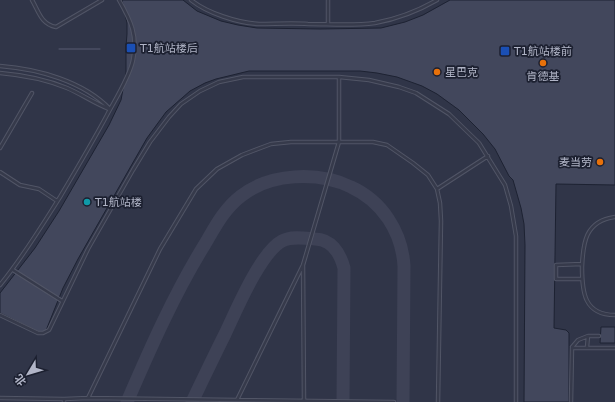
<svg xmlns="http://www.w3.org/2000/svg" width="615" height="402" font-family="'DejaVu Sans','Noto Sans SC',sans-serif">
  <rect width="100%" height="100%" fill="#23283a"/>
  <!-- airport -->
  <path fill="#303548" d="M0 0H615V402H0Z"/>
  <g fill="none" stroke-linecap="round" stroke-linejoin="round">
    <!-- taxiway -->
    <path stroke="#3e4256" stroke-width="13" d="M127 402C150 349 174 294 205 244 215 227 224 209 241 196 270 173 318 171 351 187 382 201 402 232 404 266L403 402
      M192 402C203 379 214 356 225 334 236 311 260 253 282 241 291 236 304 238 315 239 331 239 340 253 344 268L343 402"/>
  </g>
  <!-- building -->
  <path fill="#42475c" stroke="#1d2232" d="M122 0H183L197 11 221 21 238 25 257 28 320 29 381 28 405 22 423 15 450 0H615V185L556 184 554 328 566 330 569 333V402H524L525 245 524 224 521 208 513 180 509 176 495 149 483 134 459 110 437 94 422 86 397 77 377 73 360 71H249L216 79 205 83 190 91 166 112 147 138 78 259 63 288 45 333H41L0 313V293L35 248 59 211 109 125 121 100 126 73V46L127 34V23Z
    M601 327H615V343H600Z"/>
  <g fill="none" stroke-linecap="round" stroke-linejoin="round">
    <!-- service casing -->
    <g stroke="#515566" stroke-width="4.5">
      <path id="service" d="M32 0C39 12 41 24 56 27L102 0
        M191 0C207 13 238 23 259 24 275 24 292 23 308 24 330 24 353 26 375 23 397 19 418 11 437 0
        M328 24V0
        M0 66C38 69 83 81 110 109
        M0 73C23 75 45 79 67 88 81 94 94 103 109 109
        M0 148 32 93
        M0 172 20 185 39 189 57 201
        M437 189 488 156
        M615 217C585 221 583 243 582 267 582 292 584 315 615 315
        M303 265 304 400
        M13 270 62 301
        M582 279H556V265L582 264
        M0 285C23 257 41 227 60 197 76 170 92 143 107 115 115 100 130 76 133 60 138 36 131 21 119 0
        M0 315 38 333H43L49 330 88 249 133 170 150 142 169 117 181 104 200 91 219 82 243 77H339L369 80 399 87 416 93 449 114 479 143 505 185 511 206 516 236V402
        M572 347 578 340 588 336
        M587 347 588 336H599
        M0 398 64 399
        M88 398 160 249 196 189 217 169 242 155 271 144 291 142H373L387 145 413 163 428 175 437 189 440 203 441 221 438 402
        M237 400 303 265 339 142V77
        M64 402V399L88 398 394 402
        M571 402 572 348H615"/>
    </g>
    <!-- service -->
    <use href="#service" stroke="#363a4b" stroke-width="2.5"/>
    <!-- tram -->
    <path stroke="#585d72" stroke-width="1" d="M59 49H100"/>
  </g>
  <!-- markers -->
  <g fill="#1a4fb4" stroke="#1c2030" stroke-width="1.5">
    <rect x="126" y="43" width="10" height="10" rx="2"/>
    <rect x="500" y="46" width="10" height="10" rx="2"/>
  </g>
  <g fill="#e8710a" stroke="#1c2030" stroke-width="1.5">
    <circle cx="543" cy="63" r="4"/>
    <circle cx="437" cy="72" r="4"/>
    <circle cx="600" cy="162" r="4"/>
  </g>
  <circle fill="#0f9aa8" stroke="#1c2030" stroke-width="1.5" cx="87" cy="202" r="4"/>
  <g text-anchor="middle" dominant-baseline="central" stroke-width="3.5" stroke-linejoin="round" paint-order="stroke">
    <!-- poi labels -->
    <g font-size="11" fill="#b1b5c7" stroke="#1c2030" text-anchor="start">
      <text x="140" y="48">T1航站楼后</text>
      <text x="514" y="51">T1航站楼前</text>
      <text x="445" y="72">星巴克</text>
      <text x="543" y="76" text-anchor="middle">肯德基</text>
      <text x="592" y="162" text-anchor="end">麦当劳</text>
      <text x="95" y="202">T1航站楼</text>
    </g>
  </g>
  <!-- north arrow -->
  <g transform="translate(28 374) rotate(232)" stroke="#1c2030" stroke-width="3" paint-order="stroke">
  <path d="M0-3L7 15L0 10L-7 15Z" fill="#b1b5c7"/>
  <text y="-6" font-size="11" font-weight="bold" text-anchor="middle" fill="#b1b5c7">北</text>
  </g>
</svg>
